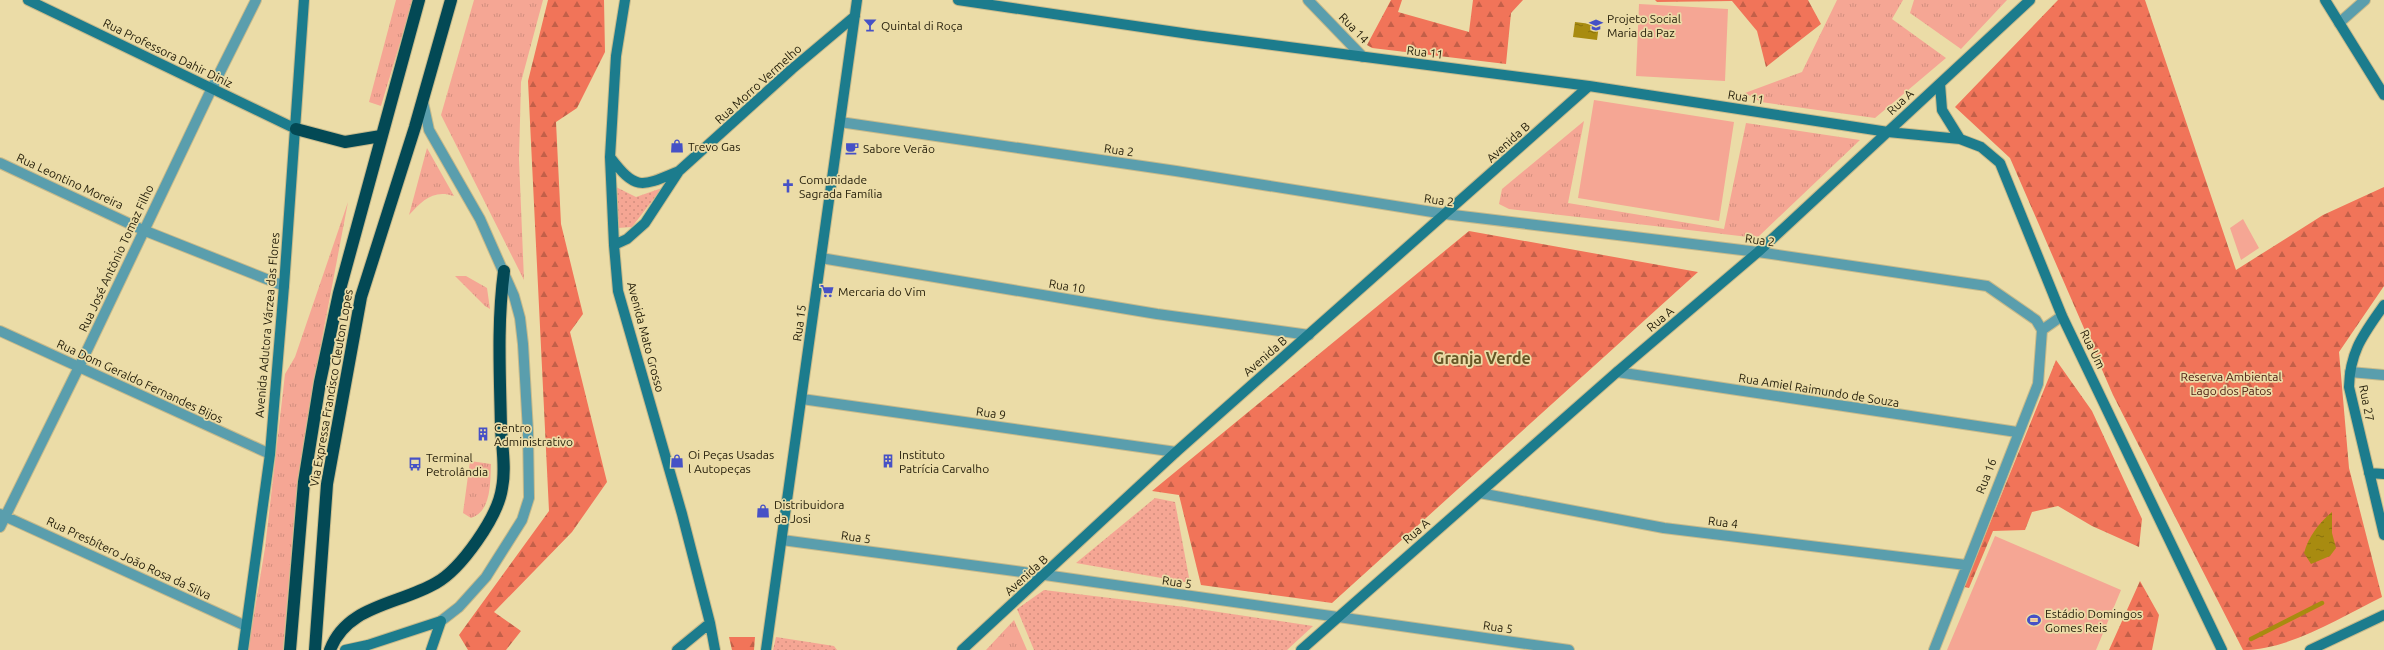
<svg xmlns="http://www.w3.org/2000/svg" width="2384" height="650" font-family="Ubuntu,sans-serif">
  <defs>
    <pattern id="grass-tufts" width="24" height="20" patternUnits="userSpaceOnUse"><rect width="24" height="20" fill="#f5a694"/><path d="M3 7l-1-3M5 7V3M7 7l1-3M15 17l-1-3M17 17v-4M19 17l1-3" fill="none" stroke="#d28e7e"/></pattern>
    <pattern id="forest-firs" width="22" height="20" patternUnits="userSpaceOnUse"><rect width="22" height="20" fill="#f17459"/><path d="M5 1l3.5 6h-7zM16 11l3.5 6h-7z" fill="#c35f48"/></pattern>
    <pattern id="park-dots" width="8" height="8" patternUnits="userSpaceOnUse"><rect width="8" height="8" fill="#f5a694"/><path d="M2 2h.1M6 6h.1" fill="none" stroke="#d28e7e" stroke-width="1.8" stroke-linecap="round"/></pattern>
    <pattern id="water-ripples" width="26" height="14" patternUnits="userSpaceOnUse"><rect width="26" height="14" fill="#a88b10"/><path d="M2 4q2-2 4 0t4 0M15 11q2-2 4 0t4 0" fill="none" stroke="#88710d"/></pattern>
  </defs>
  <rect width="100%" height="100%" fill="#ebdca7"/>
  <!-- grass -->
  <path fill="url(#grass-tufts)" d="M396 0H413L381 106 369 102Z
    M474 0H543L521 82 519 159 524 280 441 115Z
    M1837 0H1903L1892 19 1946 58 1875 118 1761 102 1745 93 1802 72Z
    M1914 0H2007L1961 49 1910 13Z
    M1584 121 1568 203 1724 229 1746 123 1860 140 1757 238 1509 209 1499 204 1502 189Z
    M427 148 454 196C433 189 422 201 409 215Z
    M348 202 322 339 295 511 283 650H248L265 548 285 374 295 357Z
    M455 276H466L487 288 490 309 485 306Z
    M470 461 491 464C490 482 492 511 471 518L463 513Z
    M1014 620 1027 650H986Z"/>
  <!-- forest -->
  <path fill="url(#forest-firs)" d="M548 0H604L605 52 577 108 556 122 561 224 583 314 570 332 607 482 572 532 494 612 521 631 506 650H468L459 635 549 511 528 81Z
    M1391 0H1402L1398 12 1469 32 1473 0H1523L1511 13 1506 64 1372 48 1367 45Z
    M1655 0H1808L1821 24 1766 67 1757 31 1732 1 1657 2Z
    M2058 0H2145L2236 270 2323 215 2384 187V286L2339 352 2349 468 2382 597C2341 617 2290 650 2243 650L2113 395 2010 158 1955 107Z
    M1469 231 1698 272 1332 603 1201 585 1179 495 1152 491Z
    M2056 360 2092 411 2142 519 2139 547 2092 526 2058 506 2032 512 2025 530 1993 531 1969 588 1964 587Z
    M2140 581 2159 615 2152 650H2109Z
    M729 637H755L754 650H732Z"/>
  <!-- park -->
  <path fill="url(#park-dots)" d="M614 186 636 197 662 188 632 227 618 228Z
    M1155 498 1175 502 1190 583 1076 563Z
    M1044 590 1185 607 1313 626 1287 650H1034L1017 609Z
    M776 637 834 646 837 650H773Z"/>
  <!-- garden -->
  <path fill="#f5a694" d="M1639 4 1728 9 1725 81 1636 76Z
    M1594 100 1734 122 1719 221 1578 198Z
    M2243 219 2259 248 2241 260 2230 228Z
    M1995 536 2121 590 2096 650H1947Z"/>
  <!-- water -->
  <path fill="url(#water-ripples)" d="M1575 22 1599 25 1597 40 1573 37Z
    M2332 512V533L2336 548 2330 556 2311 564 2304 553C2309 536 2318 524 2332 512Z"/>
  <g fill="none" stroke-linecap="round" stroke-linejoin="round">
    <!-- stream -->
    <path stroke="#a88b10" stroke-width="4.5" d="M2251 639 2322 603"/>
    <!-- street casing -->
    <g stroke="#c7ba8b" stroke-width="12">
      <path id="street" d="M1308 0 1363 57
        M2339 23 2365 0
        M423 102 429 130 480 219 514 296 520 318 523 344 528 431 529 498 522 520 486 577 459 607 441 621
        M840 122 1176 171 1445 214 1758 252 1987 286 2036 320 2042 330 2038 384 1934 650
        M0 163 143 230 284 286
        M821 258 1157 314 1309 335
        M2042 330 2062 316
        M0 331 270 454
        M1617 372 2017 432
        M2350 372 2384 375
        M802 399 1176 452
        M1480 493 1664 528 1966 565
        M0 514 246 626
        M0 527 79 367 212 88 256 0
        M782 540 1045 575 1569 650"/>
    </g>
    <!-- secondary casing -->
    <g stroke="#c7ba8b" stroke-width="12">
      <path id="secondary" d="M28 0 296 129
        M625 0 616 56 610 157 614 245 618 291 682 514 710 623 715 650
        M958 0 1196 35 1589 86 1888 132 1960 139 1981 147 2000 163 2062 316 2222 650
        M2325 0 2384 95
        M1940 84 1942 110 1960 139
        M610 157C636 191 641 187 679 171
        M614 245 627 239 645 223 679 171 792 69 855 16
        M2384 305C2364 334 2350 350 2349 387L2384 535
        M2369 473 2384 474
        M243 650 270 454 284 286 304 0
        M345 650 368 645 441 621
        M431 650 441 621
        M677 650 710 623
        M766 650 857 0
        M962 650 1176 452 1589 86
        M1301 650 1617 372 1758 252 2030 0
        M2310 650 2384 615"/>
    </g>
    <!-- highway casing -->
    <g stroke="#c7ba8b" stroke-width="14">
      <path id="highway" d="M296 129 345 142 381 136
        M290 650 304 482 320 382 339 293 419 0
        M315 650 327 484 361 297 415 127 451 0
        M330 650C347 605 398 605 436 583 461 569 498 517 502 488 506 469 502 447 501 428 500 375 497 323 504 271"/>
    </g>
    <!-- street -->
    <use href="#street" stroke="#5a9ead" stroke-width="10"/>
    <!-- secondary -->
    <use href="#secondary" stroke="#1c7c8d" stroke-width="10"/>
    <!-- highway -->
    <use href="#highway" stroke="#034955" stroke-width="12"/>
  </g>
  <!-- icons -->
  <defs>
    <g id="bar-bare" transform="scale(1.08)"><path d="M-6-5H6L.8 .8V4.5H3.5V6h-7V4.5H-.8V.8Z" fill="#4651c6" stroke="#ebdca7" stroke-width="2.5" paint-order="stroke"/></g>
    <g id="school-bare" transform="scale(1.08)"><path d="M0-5L7-2L0 1L-7-2ZM-4 1L0 2.5L4 1V4Q0 6-4 4Z" fill="#4651c6" stroke="#ebdca7" stroke-width="2.5" paint-order="stroke"/></g>
    <g id="shop-bare" transform="scale(1.08)"><path d="M-5-2.5h2.3a2.7 3.5 0 0 1 5.4 0H5L5.5 6h-11ZM-1.5-2.5h3a1.5 2.3 0 0 0-3 0Z" fill="#4651c6" stroke="#ebdca7" stroke-width="2.5" paint-order="stroke"/></g>
    <g id="cafe-bare" transform="scale(1.08)"><path d="M-5.5-4.5H6V0H3Q3 3.5 0 3.5H-2.5Q-5.5 3.5-5.5 0ZM3-3.2v2h1.7v-2ZM-6 4.5H4V6H-6Z" fill="#4651c6" stroke="#ebdca7" stroke-width="2.5" paint-order="stroke"/></g>
    <g id="church-bare" transform="scale(1.08)"><path d="M-1.2-6h2.4v3.5h3.3v2.4h-3.3V6h-2.4V-.1h-3.3v-2.4h3.3Z" fill="#4651c6" stroke="#ebdca7" stroke-width="2.5" paint-order="stroke"/></g>
    <g id="supermarket-bare" transform="scale(1.08)"><path d="M-6-5.5h2.5l.6 2H6L4.5 2H-2.5L-4.4-4H-6ZM-1.5 3.2a1.3 1.3 0 1 0 .1 0ZM3 3.2a1.3 1.3 0 1 0 .1 0Z" fill="#4651c6" stroke="#ebdca7" stroke-width="2.5" paint-order="stroke"/></g>
    <g id="building-bare" transform="scale(1.08)"><path d="M-4-6H4V6H1V3H-1V6H-4ZM-2.5-4.3h1.7v1.8h-1.7ZM.8-4.3h1.7v1.8H.8ZM-2.5-1h1.7V.8h-1.7ZM.8-1h1.7V.8H.8Z" fill="#4651c6" stroke="#ebdca7" stroke-width="2.5" paint-order="stroke"/></g>
    <g id="bus-bare" transform="scale(1.08)"><path d="M-5-6H5V4H4V6H2V4H-2V6H-4V4H-5ZM-3.5-4V0h7V-4ZM-3.5 1.2v1.5H-2V1.2ZM2 1.2v1.5H3.5V1.2Z" fill="#4651c6" stroke="#ebdca7" stroke-width="2.5" paint-order="stroke"/></g>
    <g id="stadium-bare" transform="scale(1.08)"><path d="M0-5a6.5 5 0 1 0 0 10a6.5 5 0 1 0 0-10ZM-3.5-1.8h7v3.6h-7Z" fill="#4651c6" stroke="#ebdca7" stroke-width="2.5" paint-order="stroke"/></g>
  </defs>
  <g fill-rule="evenodd">
    <use href="#bar-bare" x="870" y="25"/>
    <use href="#school-bare" x="1596" y="25"/>
    <use href="#shop-bare" x="677" y="146"/>
    <use href="#cafe-bare" x="852" y="148"/>
    <use href="#church-bare" x="788" y="186"/>
    <use href="#supermarket-bare" x="827" y="291"/>
    <use href="#building-bare" x="483" y="434"/>
    <use href="#shop-bare" x="677" y="461"/>
    <use href="#building-bare" x="888" y="461"/>
    <use href="#bus-bare" x="415" y="464"/>
    <use href="#shop-bare" x="763" y="511"/>
    <use href="#stadium-bare" x="2034" y="620"/>
  </g>
  <g text-anchor="middle" dominant-baseline="central" stroke-width="3.5" stroke-linejoin="round" paint-order="stroke">
    <!-- poi labels -->
    <g font-size="12" fill="#231d09" stroke="#ebdca7" text-anchor="start">
      <text x="1607" y="18">Projeto Social<tspan x="1607" dy="14">Maria da Paz</tspan></text>
      <text x="881" y="25">Quintal di Roça</text>
      <text x="688" y="146">Trevo Gas</text>
      <text x="863" y="148">Sabore Verão</text>
      <text x="799" y="179">Comunidade<tspan x="799" dy="14">Sagrada Família</tspan></text>
      <text x="838" y="291">Mercaria do Vim</text>
      <text x="494" y="427">Centro<tspan x="494" dy="14">Administrativo</tspan></text>
      <text x="688" y="454">Oi Peças Usadas<tspan x="688" dy="14">l Autopeças</tspan></text>
      <text x="899" y="454">Instituto<tspan x="899" dy="14">Patrícia Carvalho</tspan></text>
      <text x="426" y="457">Terminal<tspan x="426" dy="14">Petrolândia</tspan></text>
      <text x="774" y="504">Distribuidora<tspan x="774" dy="14">da Josi</tspan></text>
      <text x="2045" y="613">Estádio Domingos<tspan x="2045" dy="14">Gomes Reis</tspan></text>
    </g>
    <!-- street labels -->
    <g font-size="12" fill="#231d09" stroke="#ebdca7">
      <text transform="translate(1354 28) rotate(46)">Rua 14</text>
      <text transform="translate(1425 52) rotate(7)">Rua 11</text>
      <text transform="translate(168 53) rotate(26)">Rua Professora Dahir Diniz</text>
      <text transform="translate(758 84) rotate(-42)">Rua Morro Vermelho</text>
      <text transform="translate(1746 97) rotate(9)">Rua 11</text>
      <text transform="translate(1900 102) rotate(-43)">Rua A</text>
      <text transform="translate(1508 142) rotate(-42)">Avenida B</text>
      <text transform="translate(1119 150) rotate(8)">Rua 2</text>
      <text transform="translate(70 181) rotate(25)">Rua Leontino Moreira</text>
      <text transform="translate(1439 200) rotate(8)">Rua 2</text>
      <text transform="translate(1760 240) rotate(8)">Rua 2</text>
      <text transform="translate(116 258) rotate(-65)">Rua José Antônio Tomaz Filho</text>
      <text transform="translate(1067 286) rotate(9)">Rua 10</text>
      <text transform="translate(1660 319) rotate(-40)">Rua A</text>
      <text transform="translate(799 323) rotate(-82)">Rua 15</text>
      <text transform="translate(267 325) rotate(-85)">Avenida Adutora Várzea das Flores</text>
      <text transform="translate(646 337) rotate(75)">Avenida Mato Grosso</text>
      <text transform="translate(2093 349) rotate(64)">Rua Um</text>
      <text transform="translate(1265 356) rotate(-41)">Avenida B</text>
      <text transform="translate(140 381) rotate(25)">Rua Dom Geraldo Fernandes Bijos</text>
      <text transform="translate(331 388) rotate(-80)">Via Expressa Francisco Cleuton Lopes</text>
      <text transform="translate(1819 390) rotate(9)">Rua Amiel Raimundo de Souza</text>
      <text transform="translate(2367 403) rotate(79)">Rua 27</text>
      <text transform="translate(991 413) rotate(8)">Rua 9</text>
      <text transform="translate(1986 476) rotate(-69)">Rua 16</text>
      <text transform="translate(1723 522) rotate(7)">Rua 4</text>
      <text transform="translate(1416 531) rotate(-41)">Rua A</text>
      <text transform="translate(856 537) rotate(8)">Rua 5</text>
      <text transform="translate(129 558) rotate(25)">Rua Presbítero João Rosa da Silva</text>
      <text transform="translate(1026 575) rotate(-42)">Avenida B</text>
      <text transform="translate(1177 582) rotate(8)">Rua 5</text>
      <text transform="translate(1498 627) rotate(8)">Rua 5</text>
    </g>
    <!-- park labels -->
    <g font-size="12" fill="#48180e" stroke="#ebdca7">
      <text x="2231" y="376">Reserva Ambiental<tspan x="2231" dy="14">Lago dos Patos</tspan></text>
    </g>
    <!-- district labels -->
    <g font-size="16" font-weight="bold" fill="#655726" stroke="#ebdca7">
      <text x="1482" y="358">Granja Verde</text>
    </g>
  </g>
</svg>
